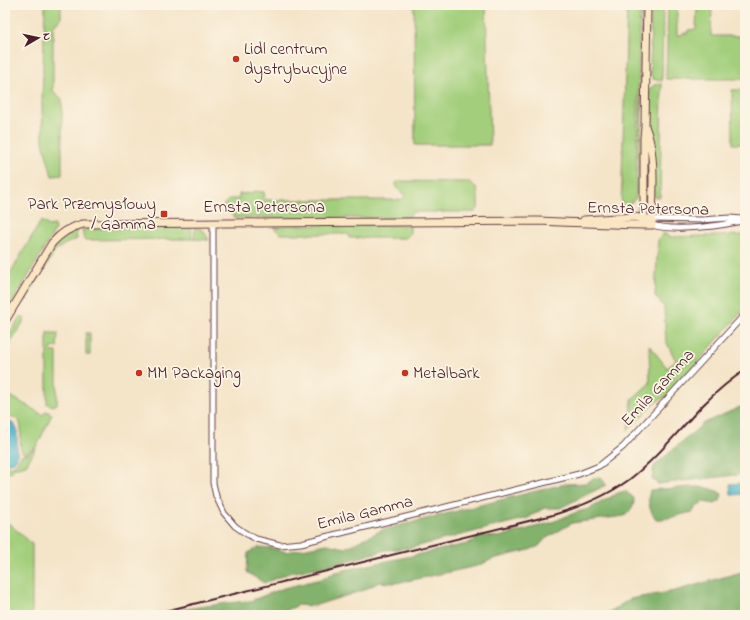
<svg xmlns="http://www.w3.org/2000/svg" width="750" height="620" font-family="'Indie Flower',sans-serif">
  <rect width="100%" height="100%" fill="#fcf5e5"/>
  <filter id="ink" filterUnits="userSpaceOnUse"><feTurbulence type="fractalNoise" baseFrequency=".025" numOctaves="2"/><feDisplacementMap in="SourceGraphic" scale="8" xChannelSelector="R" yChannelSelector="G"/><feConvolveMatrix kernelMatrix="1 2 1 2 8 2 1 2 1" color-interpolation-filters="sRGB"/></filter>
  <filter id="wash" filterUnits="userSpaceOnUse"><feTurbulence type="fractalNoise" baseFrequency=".012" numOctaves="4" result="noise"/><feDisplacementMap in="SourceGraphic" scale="16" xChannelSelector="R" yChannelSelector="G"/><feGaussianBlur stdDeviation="0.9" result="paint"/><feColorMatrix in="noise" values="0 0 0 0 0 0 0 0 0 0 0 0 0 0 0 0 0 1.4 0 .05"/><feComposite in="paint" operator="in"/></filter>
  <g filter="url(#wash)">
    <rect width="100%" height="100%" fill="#f4e4c8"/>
    <!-- green -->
    <path fill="#a3cf7c" stroke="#767754" d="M45 5H61V18L53 27V91L62 99V175L52 176 43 142 42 103Z
      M414 5H486L490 145H415Z
      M627 5H640L636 198 621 211Z
      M651 5H663L662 81 653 79 650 73Z
      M668 5H677V35H682L683 33H688V30L696 29 697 8 699 5H712L711 36H745V79H666Z
      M642 8 643 16 641 197 638 196Z
      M662 84 660 197H654C654 161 649 126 649 90L654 85Z
      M732 90H745V144H733Z
      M400 181 469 182C480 187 478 199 478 209L475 212H412L409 218H235L223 205 230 199H239V194L253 193V191L264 192 265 200H401L405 196 396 186V183Z
      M41 221 49 226 54 225 55 230 5 316V282Z
      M288 225H410C410 230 411 236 405 238H349V234H280L274 228Z
      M191 226 192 239 84 240 82 229Z
      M195 226 204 231 209 240 194 239Z
      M76 230 77 239 65 244 55 251 24 303 23 298C37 274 50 241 76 230Z
      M664 233 669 237 745 235V308L668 396 655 402 628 430 632 399 650 383 649 345 667 368 676 361 666 341 664 307 655 296 658 240Z
      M21 316 25 319 5 352V341Z
      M47 332 49 333H58L57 347 51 348 52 352H57V404L53 406 47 404Z
      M86 333H90V355H86Z
      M5 393 43 415 46 411 52 414 37 446 26 453H23C16 446 26 425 17 419 13 417 9 416 5 414Z
      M36 448 26 465 13 468 12 472 5 471V467C16 467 17 463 21 455L27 454Z
      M5 520 32 544V615H5Z"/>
    <!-- forest -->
    <path fill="#82b26c" stroke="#66684c" d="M745 405V474L658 484 652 479 654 466 704 423Z
      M601 477 606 485 560 508H544L528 518 410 548 386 550 341 563 289 573 264 583 247 572 248 553 259 547 271 548 287 552 327 544 345 548 382 530 548 488 565 484 587 483 593 478Z
      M691 487C703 487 712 487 722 494L720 501 715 504 703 502 695 508 693 512C680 514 668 520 656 519 649 509 647 502 650 490Z
      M625 491 634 498C634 507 632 511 624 516L572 523 545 539 539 546 529 550 493 559 477 566 417 579 395 583 379 582 364 590 313 606 298 605 281 613 270 615H159L179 610 227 603 250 601 284 588 321 579 336 572 467 544 482 536 499 537 550 523 577 512 589 509 618 493Z
      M745 571V615H605L630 599 675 591Z"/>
    <!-- water -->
    <path fill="#4bb4c9" stroke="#4a6a7a" d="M5 418 15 425 17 429V458L14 462 5 464Z
      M745 483V494L731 495 730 484Z"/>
  </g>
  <g filter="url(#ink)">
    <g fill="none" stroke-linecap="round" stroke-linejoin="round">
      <!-- street casing -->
      <g stroke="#643d43" stroke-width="7">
        <path id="street" d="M652 219 701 220 730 218 742 219
          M213 223V483L216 496 224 513 235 526 245 533 256 539 280 545 301 543 579 474 599 466 623 447 745 314
          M652 225C675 232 722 226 745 220"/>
      </g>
      <!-- secondary casing -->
      <g stroke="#643d43" stroke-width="9">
        <path id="secondary" d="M584 220 634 217 647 219
          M644 225V139L645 126 647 5
          M5 321 52 243C61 233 70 227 83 224L536 221C574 222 613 225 652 225 652 194 657 155 645 126"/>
      </g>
      <!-- street -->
      <use href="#street" stroke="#fff" stroke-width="5"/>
      <!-- secondary -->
      <use href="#secondary" stroke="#fbe6c4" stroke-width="7"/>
      <!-- rail -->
      <path stroke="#4a1f2b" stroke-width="2" d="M149 615 553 515C580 507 607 496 630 479 658 457 679 430 703 405 716 392 730 380 745 370"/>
    </g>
  </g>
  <!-- markers -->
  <g fill="#c8321e" stroke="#fcf5e5" stroke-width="1.5">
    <circle cx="236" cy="59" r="4"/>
    <rect x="160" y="210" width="8" height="8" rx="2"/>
    <circle cx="139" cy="373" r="4"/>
    <circle cx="405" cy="373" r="4"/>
  </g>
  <g text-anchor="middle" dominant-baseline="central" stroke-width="3.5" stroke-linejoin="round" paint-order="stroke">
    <!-- poi labels -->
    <g font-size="17" fill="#4a1f2b" stroke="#fcf5e5" text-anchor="start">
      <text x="244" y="49">Lidl centrum<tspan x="244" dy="20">dystrybucyjne</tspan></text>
      <text x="156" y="204" text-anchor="end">Park Przemysłowy<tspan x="156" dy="20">/ Gamma</tspan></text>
      <text x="147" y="373">MM Packaging</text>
      <text x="413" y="373">Metalbark</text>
    </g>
    <!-- street labels -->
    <g font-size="17" fill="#4a1f2b" stroke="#fcf5e5">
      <text x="264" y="207">Ernsta Petersona</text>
      <text transform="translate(648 209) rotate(1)">Ernsta Petersona</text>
      <text transform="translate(658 388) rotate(-47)">Emila Gamma</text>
      <text transform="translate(365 513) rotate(-14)">Emila Gamma</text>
    </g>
  </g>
  <!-- margin -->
  <rect width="750" height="620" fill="none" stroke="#fcf5e5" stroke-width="20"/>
  <!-- north arrow -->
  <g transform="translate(38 38) rotate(81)" stroke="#fcf5e5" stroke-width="3" paint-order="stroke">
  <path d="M0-3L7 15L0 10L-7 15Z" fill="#4a1f2b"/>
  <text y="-6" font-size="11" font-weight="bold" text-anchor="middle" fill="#4a1f2b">N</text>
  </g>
</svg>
